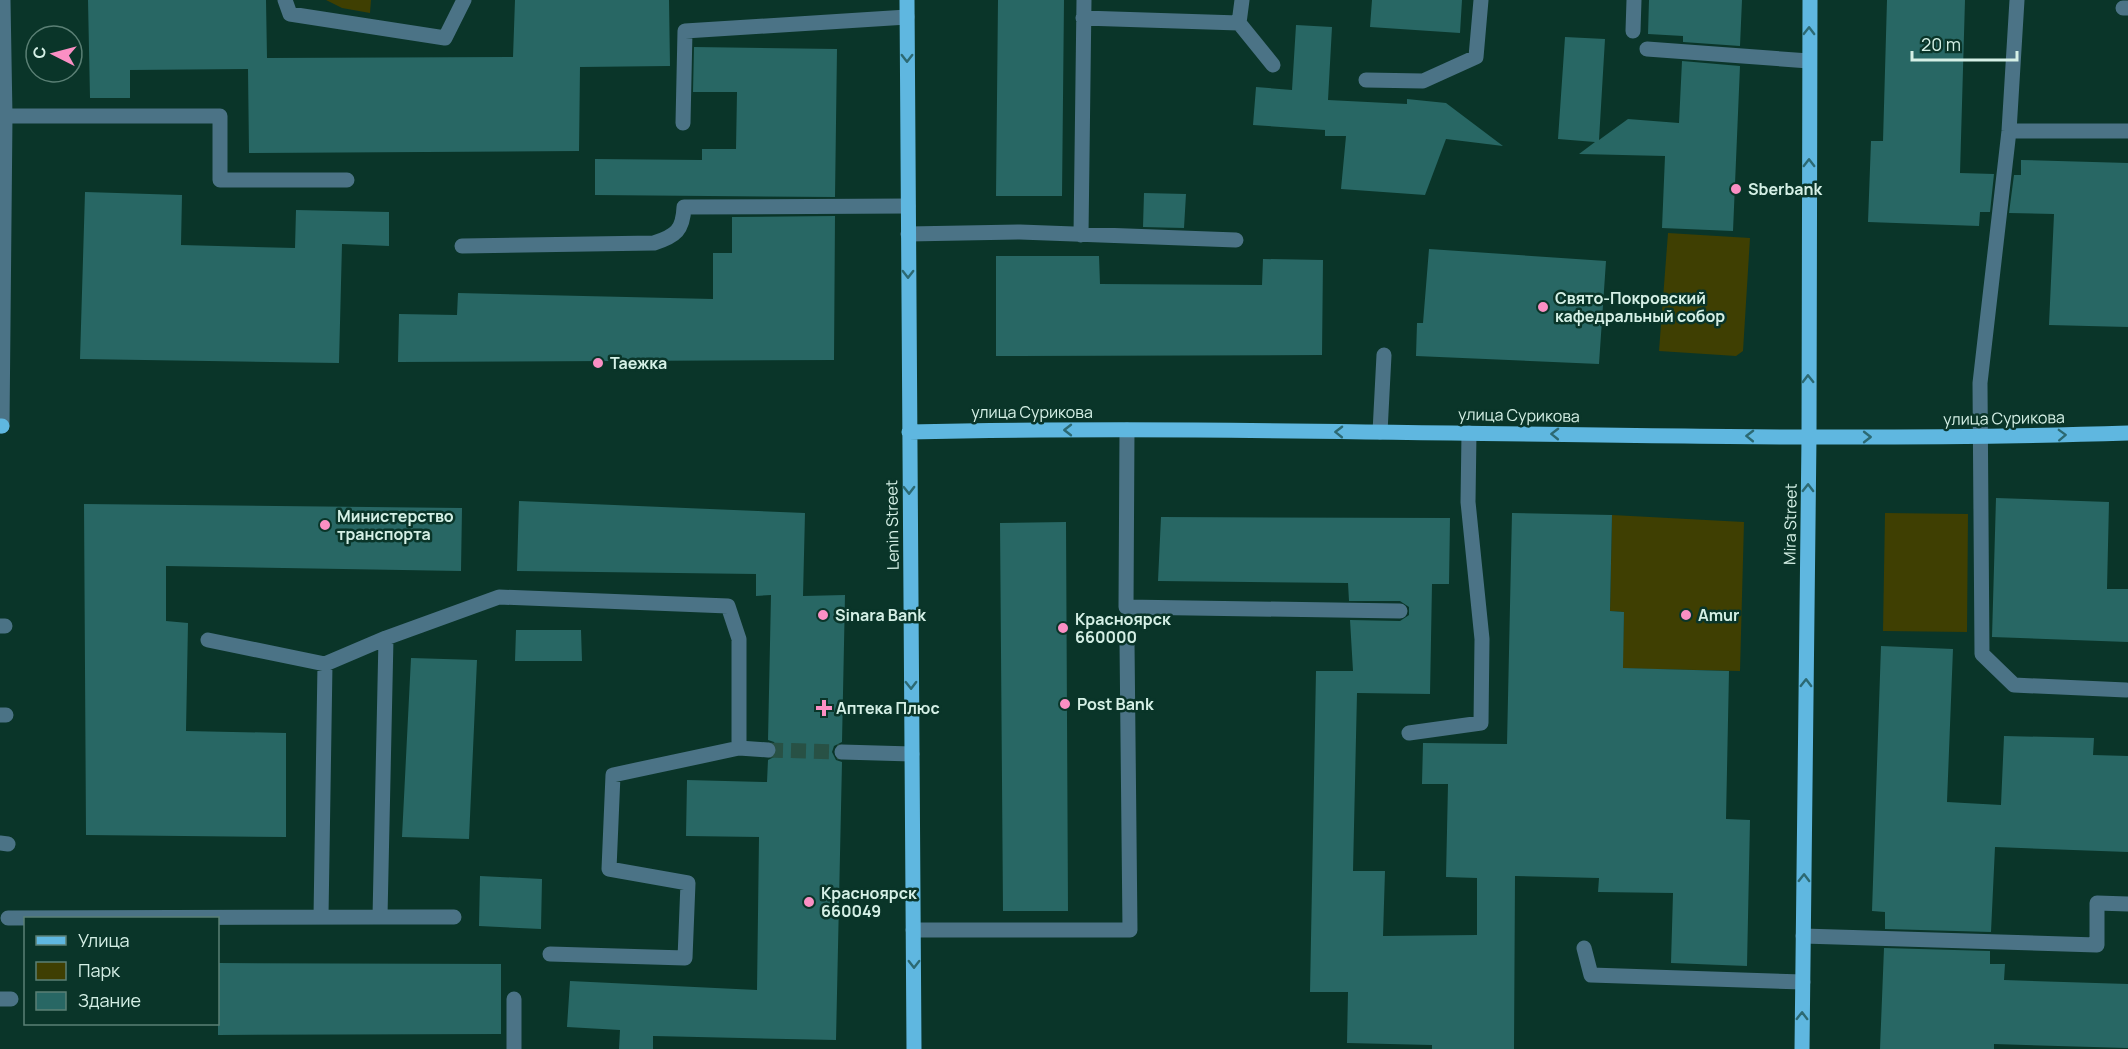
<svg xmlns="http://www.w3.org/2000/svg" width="2128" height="1049" font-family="Manrope,sans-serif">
  <rect width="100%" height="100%" fill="#0a3529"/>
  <!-- green -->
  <path fill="#3f3f02" d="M326 0H371L370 13 342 8Z
    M1668 233 1750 238 1743 351 1736 356 1659 351Z
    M1885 513 1968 514 1967 632 1883 631Z
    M1612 515 1744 522 1740 671 1607 668 1623 644 1624 612 1610 611Z"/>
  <!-- building -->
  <path fill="#286764" d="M88 0H266L267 58 513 57 515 0H669L670 66 580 67 579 151 249 153 248 69 130 70V98H90Z
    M998 0H1064L1062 196H996Z
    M1372 0H1462L1460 33 1370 27Z
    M1649 0H1742L1740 46 1683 42V36L1648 34Z
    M1887 0H1965L1960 173 1994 174 1990 212H1980L1979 226 1868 222 1871 141H1883Z
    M1296 25 1332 27 1328 100 1407 104V99L1446 103 1503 146 1446 139 1425 195 1341 189 1346 136H1325V130L1253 125 1256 87 1292 90Z
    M1565 37 1605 39 1599 140 1628 119 1679 123 1682 61 1740 66 1733 231 1662 228 1665 156 1579 154 1595 142 1558 139Z
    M694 47 837 49 835 197 595 195V159L702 160V149H736L737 92H693Z
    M2021 160 2128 163V327L2049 325 2054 214 2009 213 2014 175H2021Z
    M85 192 182 195 181 245 295 248 296 210 389 212V246L342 244 339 363 80 359Z
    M1144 193 1186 194 1184 228 1143 227Z
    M835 216 834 360 398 362 399 314 457 315 458 293 713 299V253H732V217Z
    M1429 249 1606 261 1599 364 1416 356 1417 323H1423Z
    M996 256H1099L1100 284 1262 285 1263 259 1323 260 1322 355 996 356Z
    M1996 498 2109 502 2107 589H2128V642L1992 637Z
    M519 501 805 513 803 596 845 595 842 742 834 746 832 752 836 760 842 762 836 1040 653 1036V1049H619L620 1030 567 1027 570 981 757 990 759 837 686 836 687 780 767 782 768 760 776 756 778 750 774 742 768 740 771 595 756 596V574L517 571Z
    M84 504 462 508 461 571 166 566V621L188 623 186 731 286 733V837L86 835Z
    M1512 513 1612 515 1610 611 1624 612 1623 668 1729 671 1726 819 1750 820 1747 966 1671 963 1673 893 1598 892 1599 878 1515 876 1514 1049H1432V1045L1347 1043 1348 992H1310L1316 671H1353L1350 620 1400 621 1409 615V607L1400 601H1349L1348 583 1158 581 1161 517 1450 518 1449 584H1432L1430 694 1357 693 1353 871H1385L1383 936 1477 935V878L1446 877 1448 784H1422L1423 743 1507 744Z
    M1066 522 1068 911H1003L1000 523Z
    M516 630H581L582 661H515Z
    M1881 646 1953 649 1947 802 2001 805 2004 736 2094 738 2093 755 2128 756V852L1995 847 1991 932 1885 929V912L1872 911Z
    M411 658 477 660 469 839 402 837Z
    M480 876 542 879 541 929 479 926Z
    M1884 948 1990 951V964H2005L2004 980 2128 984V1048L1994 1044V1049H1880Z
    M218 963 501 964V1034L218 1035Z"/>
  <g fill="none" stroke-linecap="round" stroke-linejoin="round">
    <!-- minor-tunnel -->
    <path stroke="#285145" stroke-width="15" stroke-dasharray="15 8" stroke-linecap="butt" d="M768 750 842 752"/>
    <!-- minor -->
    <path stroke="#4b7386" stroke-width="15" d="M285 0 290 14 445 38 464 0
      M2017 0 2009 131 1980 383 1982 654 2014 685 2126 690
      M2123 8H2128
      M1083 18 1239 23 1242 0
      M1239 23 1273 65
      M1633 31 1634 0
      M1647 49 1809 61
      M1366 80 1423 81 1476 57 1481 0
      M5 116H220V180H347
      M683 123 685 31 907 17
      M2009 131H2128
      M908 234 1020 232 1236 240
      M1081 235 1084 0
      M462 246 654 243C676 236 683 230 684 207L908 206
      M2 426 5 116 3 0
      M1127 430 1126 607 1400 611
      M1380 432 1384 355
      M0 626H5
      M386 638 499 597 728 606 739 639V748L613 775 609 869 688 883 685 958 550 954
      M0 715H6
      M1409 733 1481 723 1482 639 1468 502 1469 433
      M739 748 768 750
      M842 752 912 754
      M0 843 8 844
      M321 917 325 664
      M380 917H454
      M8 918 380 917 386 638 325 664 208 640
      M913 930H1130L1127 642
      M1803 936 2097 945V903L2128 904
      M1584 948 1591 975 1803 982
      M0 999H11
      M514 1049V999"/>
    <!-- major -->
    <path stroke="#5fb7e0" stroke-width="15" d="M907 0 914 1049
      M0 426H2
      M909 432C1315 423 1722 446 2128 433
      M1802 1049 1809 437 1810 0"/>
  </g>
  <!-- one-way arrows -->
  <defs><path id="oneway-chevron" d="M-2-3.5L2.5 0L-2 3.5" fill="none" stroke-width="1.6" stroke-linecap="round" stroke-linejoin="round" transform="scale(1.5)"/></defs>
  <g stroke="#2c6972">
    <use href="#oneway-chevron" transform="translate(1809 31) rotate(-89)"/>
    <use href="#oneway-chevron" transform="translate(907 58) rotate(90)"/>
    <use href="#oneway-chevron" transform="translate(1809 163) rotate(-90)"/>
    <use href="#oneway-chevron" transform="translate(908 274) rotate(90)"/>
    <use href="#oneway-chevron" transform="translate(1808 379) rotate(-91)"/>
    <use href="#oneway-chevron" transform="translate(1068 430) rotate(180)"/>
    <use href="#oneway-chevron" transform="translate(1339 432) rotate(-179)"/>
    <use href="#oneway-chevron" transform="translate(1555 434) rotate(-179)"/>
    <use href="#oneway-chevron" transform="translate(2062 435) rotate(-2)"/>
    <use href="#oneway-chevron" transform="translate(1750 436) rotate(-179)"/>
    <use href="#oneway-chevron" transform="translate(1867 437)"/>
    <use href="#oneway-chevron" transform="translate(1808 488) rotate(-89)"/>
    <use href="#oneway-chevron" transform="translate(909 490) rotate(89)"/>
    <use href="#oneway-chevron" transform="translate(1806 683) rotate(-89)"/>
    <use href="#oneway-chevron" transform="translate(911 685) rotate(89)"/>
    <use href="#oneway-chevron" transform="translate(1804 878) rotate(-89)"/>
    <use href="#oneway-chevron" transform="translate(914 964) rotate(90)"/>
    <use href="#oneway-chevron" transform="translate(1802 1016) rotate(-89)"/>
  </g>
  <!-- markers -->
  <g fill="#fb8fc4" stroke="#0a3529" stroke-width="2">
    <circle cx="1736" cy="189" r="6"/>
    <circle cx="1543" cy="307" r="6"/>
    <circle cx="598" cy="363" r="6"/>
    <circle cx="325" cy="525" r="6"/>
    <circle cx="823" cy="615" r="6"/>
    <circle cx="1686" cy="615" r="6"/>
    <circle cx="1063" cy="628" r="6"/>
    <circle cx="1065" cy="704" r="6"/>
    <path d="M821 699h6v6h6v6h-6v6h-6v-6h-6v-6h6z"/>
    <circle cx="809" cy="902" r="6"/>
  </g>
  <g text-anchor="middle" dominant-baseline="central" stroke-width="5" stroke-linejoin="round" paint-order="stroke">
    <!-- poi labels -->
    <g font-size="16" font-weight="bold" fill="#d5f0e6" stroke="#0a3529" text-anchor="start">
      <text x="1748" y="189">Sberbank</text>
      <text x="1555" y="298">Свято-Покровский<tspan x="1555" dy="18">кафедральный собор</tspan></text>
      <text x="610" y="363">Таежка</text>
      <text x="337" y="516">Министерство<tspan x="337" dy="18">транспорта</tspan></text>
      <text x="835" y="615">Sinara Bank</text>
      <text x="1698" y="615">Amur</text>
      <text x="1075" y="619">Красноярск<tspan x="1075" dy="18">660000</tspan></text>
      <text x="1077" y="704">Post Bank</text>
      <text x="836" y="708">Аптека Плюс</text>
      <text x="821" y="893">Красноярск<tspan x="821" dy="18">660049</tspan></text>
    </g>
    <!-- street labels -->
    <g font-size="16" fill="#d5f0e6" stroke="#0a3529">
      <text x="1032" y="412">улица Сурикова</text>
      <text transform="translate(1519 415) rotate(1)">улица Сурикова</text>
      <text transform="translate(2004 418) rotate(-1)">улица Сурикова</text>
      <text transform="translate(1790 524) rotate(-89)">Mira Street</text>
      <text transform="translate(892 525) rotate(-91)">Lenin Street</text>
    </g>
  </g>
  <!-- legend -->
  <rect x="24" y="917" width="195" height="108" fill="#0a3529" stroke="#5b8075" stroke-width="1.5"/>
  <rect x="36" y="936" width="30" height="9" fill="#5fb7e0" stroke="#5b8075" stroke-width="1.5"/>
  <text x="78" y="947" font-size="18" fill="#d5f0e6">Улица</text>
  <rect x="36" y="962" width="30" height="18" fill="#3f3f02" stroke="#5b8075" stroke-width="1.5"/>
  <text x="78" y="977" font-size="18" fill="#d5f0e6">Парк</text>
  <rect x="36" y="992" width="30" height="18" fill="#286764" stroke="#5b8075" stroke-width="1.5"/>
  <text x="78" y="1007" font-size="18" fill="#d5f0e6">Здание</text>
  <!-- north arrow -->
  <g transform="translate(54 54) rotate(276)"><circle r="28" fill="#0a3529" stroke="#5b8075" stroke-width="1.5"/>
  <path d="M0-4.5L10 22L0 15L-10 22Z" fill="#fb8fc4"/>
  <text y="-9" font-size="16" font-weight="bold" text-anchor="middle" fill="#d5f0e6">С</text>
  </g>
  <!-- scale -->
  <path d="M1912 51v9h105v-9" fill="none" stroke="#d5f0e6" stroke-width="3"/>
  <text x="1921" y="51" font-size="18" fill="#d5f0e6" stroke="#0a3529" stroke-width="4.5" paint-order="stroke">20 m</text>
</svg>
